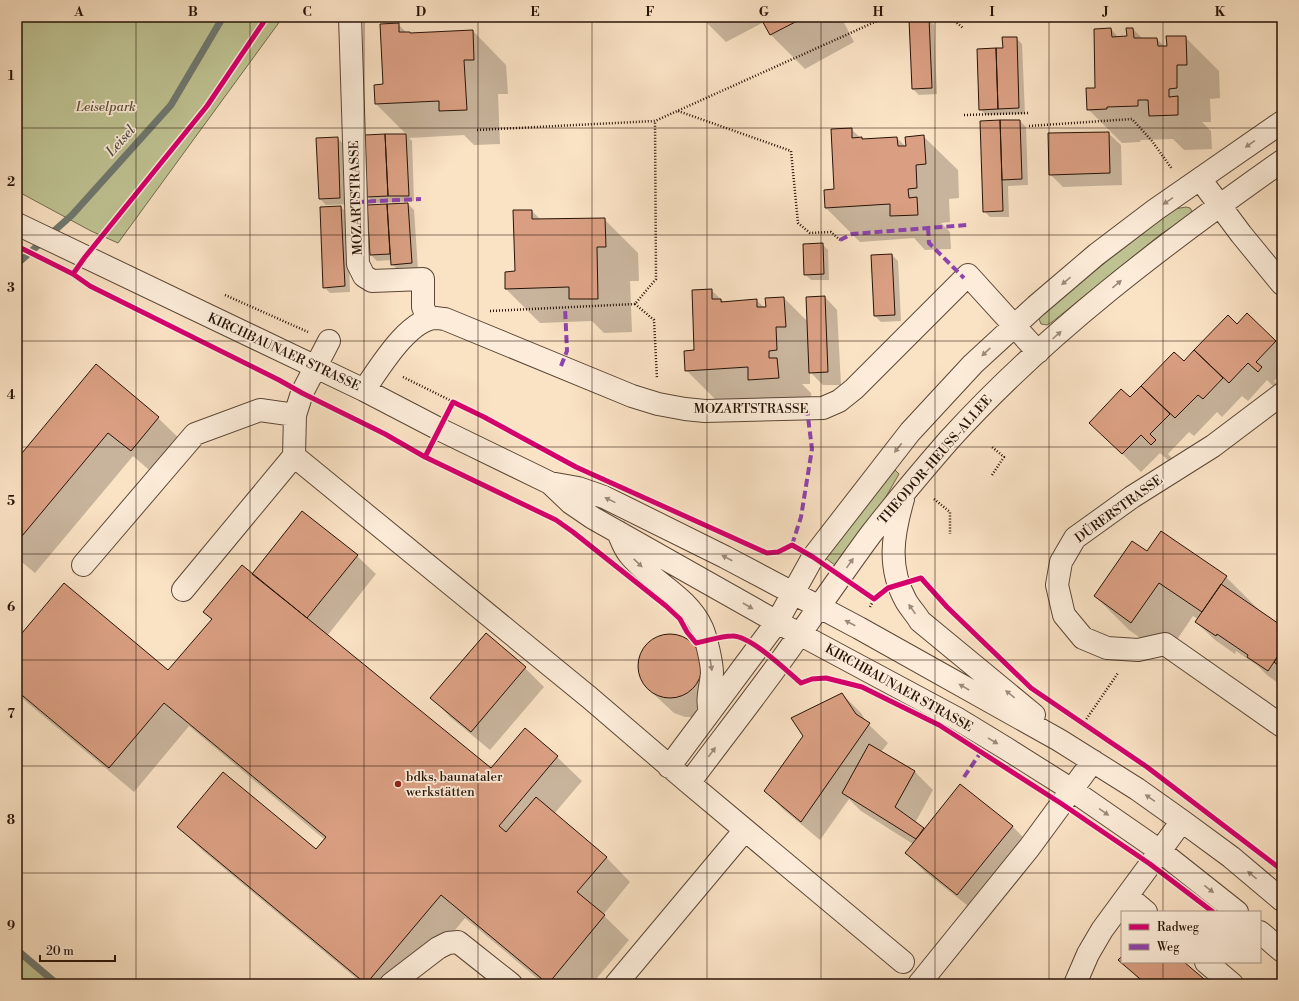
<svg xmlns="http://www.w3.org/2000/svg" width="1299" height="1001" font-family="'Libre Bodoni',serif">
  <rect width="100%" height="100%" fill="#fae2c4"/>
  <filter id="stains"><feTurbulence type="fractalNoise" baseFrequency=".005" numOctaves="4"/><feColorMatrix values="0 0 0 0 .2 0 0 0 0 .09 0 0 0 0 .02 0 0 0 .5 -.17"/></filter>
  <radialGradient id="worn" r=".72"><stop offset=".6" stop-color="#630" stop-opacity="0"/><stop offset="1" stop-color="#630" stop-opacity=".3"/></radialGradient>
  <!-- green -->
  <path fill="#bfc393" stroke="#746b4d" d="M17 17H283L118 243 91 231 17 191Z
    M1186 207 1190 208 1192 211 1190 215 1161 234 1052 322 1047 325 1041 324 1039 319 1061 297 1164 217 1174 209Z
    M895 470 899 474 868 528 839 568 824 557Z
    M17 950 57 984H17Z"/>
  <!-- shadow -->
  <path fill="#0003" d="M701 17H841L854 42 805 69 771 35 764 22 726 42Z
    M928 19 934 25 937 94 919 95 913 89Z
    M398 24 407 33 411 34 473 31 506 65 508 94H498L500 144 474 145 464 135 409 138 412 141 414 201 374 203 368 197 366 136 407 135 376 104 384 85Z
    M1111 29 1119 38 1128 37 1133 29 1143 39H1157L1165 47H1168L1185 37 1219 71 1220 98 1210 99 1211 122H1202L1211 131 1212 149 1184 150 1173 139 1141 140 1140 142 1122 143 1088 109 1096 89Z
    M1016 38 1022 44 1025 114 986 115 980 109 1004 49Z
    M1020 121 1026 127 1028 185 1008 186 1009 217H990L984 211 981 122Z
    M851 129 863 140 897 138 907 148 924 137 958 170 959 198 949 199 950 222 941 223 950 232 951 249 925 250 914 238 860 242 826 208 836 190Z
    M1108 133 1121 145 1122 185 1063 187 1050 174Z
    M337 138 344 144 346 204 326 205 320 199Z
    M408 204 414 210 418 269 398 270 392 264V260L377 261 371 255 368 206Z
    M341 207 347 213 350 292 330 293 324 287Z
    M532 211 541 220 604 219 638 253 639 281H630L632 332 604 333 592 321 540 323 506 289V273L516 272Z
    M822 244 828 250 829 280H811L805 274Z
    M892 255 898 261 901 321 881 322 875 316Z
    M711 290 724 302 756 300 765 308H767L766 299 784 298 808 322 825 297 837 310 841 385H823L810 372V384H802L811 393 812 412 720 404 686 370 695 351Z
    M1247 315 1282 348V373L1274 381 1280 387 1277 390 1267 380 1248 401 1242 396 1222 417 1217 412 1194 436 1189 432 1168 454 1173 459 1170 462 1160 453 1141 472 1109 441 1130 399 1174 353 1184 363 1228 316 1237 325Z
    M158 418 183 442 155 475 133 456 35 573 17 558V461Z
    M1148 552 1226 577 1260 611 1282 628V686L1267 675 1258 666 1236 651 1235 654 1215 640 1196 622 1198 619 1193 616 1166 656 1129 630 1095 596Z
    M357 556 376 574 327 636 491 769 557 757 582 781 554 814 606 857 630 882 603 915 629 940 592 984H544L465 918 410 984H363L203 851 179 827 316 850 325 840 189 726 134 792 17 694V641L169 672 212 620 204 612 252 575Z
    M486 634 525 668 544 687 490 750 450 717 432 698Z
    M664 635H675L689 640 716 667 721 680 693 717H685L674 713 646 687 641 677 639 667 640 656 645 646 654 639Z
    M842 694 861 713 867 723 888 743 881 752 914 771 933 790 915 823 924 830 960 785 1013 827 1031 845 977 913 925 872 906 853 913 844 861 811 849 799 820 840 784 810 765 791Z
    M1122 957V962H1183L1209 984H1139L1141 981 1119 960Z"/>
  <g fill="none" stroke-linecap="round" stroke-linejoin="round">
    <!-- stream -->
    <path stroke="#6f7971" stroke-width="7" d="M17 264 72 215 171 105 223 17
      M17 950 57 984"/>
  </g>
  <!-- building -->
  <path fill="#da9f82" stroke="#281307" d="M760 17H805L770 35Z
    M929 18 932 88 912 89 909 19Z
    M399 23V32H410V33L473 30 474 60H464L467 110 439 111V101L375 104 374 85 383 84 380 24Z
    M1111 28 1112 37 1127 36 1126 28H1133L1134 38H1157L1158 46H1167L1166 36H1186L1187 65H1177V88L1169 89V97L1178 96V115L1149 116 1148 100H1138V106L1107 107V109L1087 110 1086 88H1095L1094 29Z
    M1002 37H1017L1019 108 998 109 996 48H1003Z
    M996 48 998 109 979 110 977 49Z
    M1000 120H1020L1022 179 1002 180Z
    M1000 120 1003 211 983 212 980 121Z
    M852 128V138L862 137V139L897 137 898 146H906L905 137 924 135 926 164 916 165 917 188 908 189 909 198 917 197 918 215 890 216V204L825 208 824 190 834 189 831 129Z
    M1109 132 1110 173 1049 175 1048 133Z
    M385 134H406L409 196H388Z
    M385 134 388 196 367 197 365 135Z
    M338 137 340 198 319 199 316 138Z
    M408 203 412 263 391 265 387 204Z
    M387 204 390 254 370 255 367 205Z
    M341 206 345 286 323 288 320 207Z
    M513 210H532V219L605 218 606 247H597L598 299H569V287L505 289V272L515 271Z
    M823 243 824 274 804 275 803 244Z
    M892 254 895 315 874 316 871 255Z
    M712 289V299H721V302L757 299V307H766L765 298 784 297 786 327H776L777 350 769 351V358H777L779 378 748 380V367L685 371 684 351 694 350 692 290Z
    M825 296 828 372 809 373 806 297Z
    M1247 313 1276 341 1256 362 1262 367 1258 372 1248 363 1229 383 1194 350 1228 315 1237 324Z
    M1194 350 1223 378 1203 399 1198 395 1175 418 1141 386 1174 352 1184 361Z
    M96 364 159 417 131 451 108 433 17 542V459Z
    M1141 386 1170 414 1150 434 1156 440 1151 445 1141 435 1122 454 1089 423 1121 389 1130 397Z
    M302 511 358 555 307 618 252 574Z
    M1161 531 1227 576 1202 612 1159 583 1131 623 1094 596 1132 541 1147 551Z
    M242 565 491 768 525 728 558 756 499 826 506 832 536 797 607 857 577 892 605 915 548 984 441 895 366 984 177 827 223 772 316 849 326 837 164 703 109 768 17 691V639L64 583 168 670 212 619 203 612Z
    M1221 584 1282 626V650L1268 671 1247 657 1248 655 1217 634 1216 636 1195 622Z
    M486 633 526 667 471 732 430 698Z
    M638 666a32 32 0 1 1 64 0a32 32 0 1 1-64 0Z
    M1282 650V668L1274 662Z
    M842 693 856 714 870 723 801 822 764 791 803 736 791 718Z
    M869 744 915 771 895 807 924 828 916 839 842 793Z
    M960 784 1013 826 957 895 905 853Z
    M1122 956V962H1184L1210 984H1146L1118 960Z"/>
  <g fill="none" stroke-linecap="round" stroke-linejoin="round">
    <!-- minor casing -->
    <g stroke="#5c4736" stroke-width="24">
      <path id="minor" d="M350 17 358 264 364 276 372 281 423 279V307L428 319
        M1200 179 1241 234 1282 284
        M17 224 364 390 439 429 550 483 571 503 593 518 777 622 956 718 1007 749 1072 790 1160 851 1237 912
        M329 341 302 393 295 415 294 456 590 698 689 783 903 962
        M364 390C379 369 408 319 436 318 439 318 442 319 445 319L632 396 658 404 685 409 705 411 823 408 839 401 854 389 968 275 1038 352
        M1282 394 1213 446 1132 497 1075 538 1061 562 1057 585 1064 615 1083 638 1107 648 1138 650 1165 644 1282 726
        M550 483 578 488 604 497 725 557 859 628 1059 740 1137 789 1182 821 1231 857 1282 900
        M903 499C893 534 887 567 906 601 910 608 916 614 920 621L1034 715
        M618 532C621 539 624 548 629 554 650 581 687 595 702 628 706 637 712 663 712 673 711 686 706 700 710 712
        M83 565 195 434 260 410 295 415
        M183 590 294 456
        M669 767 777 622 813 557 910 432 973 364 1036 306 1097 254 1155 210 1282 122
        M689 783C719 743 750 703 780 662 811 619 840 576 871 534 896 502 922 471 949 440 1047 332 1163 245 1282 161
        M1127 896 1146 912
        M1260 932 1282 951
        M1206 962 1232 984
        M391 984 438 948 448 943 458 942 511 984
        M616 984 745 830
        M919 984 1029 848 1093 761
        M1075 984 1088 954 1102 930 1182 821"/>
    </g>
    <!-- path -->
    <path stroke="#281307" stroke-width="2.5" stroke-dasharray="1 2" stroke-linecap="butt" d="M950 17 963 28
      M55 22 58 17
      M678 111 791 151 798 223 810 233 831 232 840 240
      M964 115 1029 113
      M1029 126 1132 119 1152 141 1172 169
      M477 130 655 121 886 17
      M100 238 207 106 267 17
      M225 295 308 332
      M635 304 654 320 657 379
      M490 311 635 304 656 279 655 121
      M173 327 282 381
      M403 377 484 417 561 460
      M323 404 385 434 425 457 549 517
      M992 475 1004 457 992 447
      M934 499 950 512V534
      M591 546 601 554
      M770 553 778 552 792 545
      M925 582 947 607 969 628
      M859 589 874 599 878 596
      M870 607 874 599
      M797 679 801 683 812 679H829
      M1056 705 1096 733
      M1083 724 1118 673"/>
    <!-- minor -->
    <use href="#minor" stroke="#fcecd9" stroke-width="22"/>
    <!-- quiet -->
    <path stroke="#8e44ad" stroke-width="4" stroke-dasharray="8 4" stroke-linecap="butt" d="M356 202 421 199
      M928 228 929 243 964 278
      M840 240 852 234 967 225
      M561 366 567 351 565 307
      M792 545 801 517 812 449 807 409
      M964 777 981 752"/>
    <!-- cycleway casing -->
    <g stroke="#fcecd9" stroke-width="8">
      <path id="cycleway" d="M17 246 73 274 90 286 279 380 302 393 385 434 425 457 556 520 573 532 666 606 680 619 687 632 696 643C707 641 721 636 732 636 750 635 787 671 801 683L812 679 826 678 862 687 939 725 1062 804 1150 864 1213 912
        M73 274 85 257 207 106 267 17
        M425 457 453 402 484 417 576 467 767 553 778 552 792 545 813 557 874 599 888 588 921 578 947 607 1031 688 1147 767 1282 870"/>
    </g>
    <!-- cycleway -->
    <use href="#cycleway" stroke="#d6006c" stroke-width="5"/>
  </g>
  <!-- one-way arrows -->
  <defs><path id="oneway-solid" d="M-6-.8H1V-3.2L6.5 0L1 3.2V.8H-6Z"/></defs>
  <g fill="#9d8a7a">
    <use href="#oneway-solid" transform="translate(1250 144) rotate(145)"/>
    <use href="#oneway-solid" transform="translate(1168 201) rotate(146)"/>
    <use href="#oneway-solid" transform="translate(1066 281) rotate(140)"/>
    <use href="#oneway-solid" transform="translate(1117 284) rotate(-40)"/>
    <use href="#oneway-solid" transform="translate(1057 335) rotate(-42)"/>
    <use href="#oneway-solid" transform="translate(986 352) rotate(137)"/>
    <use href="#oneway-solid" transform="translate(898 448) rotate(128)"/>
    <use href="#oneway-solid" transform="translate(610 500) rotate(-154)"/>
    <use href="#oneway-solid" transform="translate(727 558) rotate(-153)"/>
    <use href="#oneway-solid" transform="translate(638 563) rotate(44)"/>
    <use href="#oneway-solid" transform="translate(850 563) rotate(-54)"/>
    <use href="#oneway-solid" transform="translate(748 606) rotate(30)"/>
    <use href="#oneway-solid" transform="translate(912 609) rotate(-125)"/>
    <use href="#oneway-solid" transform="translate(850 623) rotate(-152)"/>
    <use href="#oneway-solid" transform="translate(711 665) rotate(81)"/>
    <use href="#oneway-solid" transform="translate(964 687) rotate(-150)"/>
    <use href="#oneway-solid" transform="translate(1010 694) rotate(-141)"/>
    <use href="#oneway-solid" transform="translate(993 741) rotate(31)"/>
    <use href="#oneway-solid" transform="translate(712 752) rotate(-53)"/>
    <use href="#oneway-solid" transform="translate(1150 798) rotate(-145)"/>
    <use href="#oneway-solid" transform="translate(1104 812) rotate(35)"/>
    <use href="#oneway-solid" transform="translate(1252 875) rotate(-140)"/>
    <use href="#oneway-solid" transform="translate(1209 889) rotate(38)"/>
  </g>
  <!-- grid -->
  <path fill="none" stroke="#281307" stroke-width="1" stroke-opacity="0.55" d="M136 17V984M250 17V984M364 17V984M478 17V984M592 17V984M707 17V984M821 17V984M935 17V984M1049 17V984M1163 17V912M17 128H1282M17 235H1282M17 341H1282M17 447H1282M17 554H1282M17 660H1282M17 766H1282M17 873H1282M1163 962V984"/>
  <!-- markers -->
  <circle fill="#8f2418" stroke="#fcecd9" stroke-width="1.5" cx="398" cy="784" r="4"/>
  <g text-anchor="middle" dominant-baseline="central" stroke-width="3.5" stroke-linejoin="round" paint-order="stroke">
    <!-- park labels -->
    <g font-size="13" font-style="italic" fill="#5d5138" stroke="#fcecd9">
      <text x="106" y="107">Leiselpark</text>
    </g>
    <!-- street labels -->
    <g font-size="13" fill="#281307" stroke="#fcecd9">
      <text transform="translate(356 198) rotate(-92)">MOZARTSTRASSE</text>
      <text transform="translate(284 352) rotate(25)">KIRCHBAUNAER STRASSE</text>
      <text x="751" y="409">MOZARTSTRASSE</text>
      <text transform="translate(935 460) rotate(-49)">THEODOR-HEUSS-ALLEE</text>
      <text transform="translate(1119 509) rotate(-36)">DÜRERSTRASSE</text>
      <text transform="translate(899 688) rotate(29)">KIRCHBAUNAER STRASSE</text>
    </g>
    <!-- poi labels -->
    <g font-size="13" fill="#281307" stroke="#fcecd9" text-anchor="start">
      <text x="406" y="777">bdks, baunataler<tspan x="406" dy="15">werkstätten</tspan></text>
    </g>
    <!-- water labels -->
    <g font-size="14" font-style="italic" fill="#514e45" stroke="#fcecd9">
      <text transform="translate(121 141) rotate(-48)">Leisel</text>
    </g>
  </g>
  <!-- margin -->
  <rect width="1299" height="1001" fill="none" stroke="#fae2c4" stroke-width="44"/>
  <!-- legend -->
  <rect x="1121" y="911" width="140" height="52" fill="#fcecd9" stroke="#a79585"/>
  <rect x="1129" y="924" width="20" height="6" fill="#d6006c" stroke="#a79585"/>
  <text x="1157" y="931" font-size="12" fill="#281307">Radweg</text>
  <rect x="1129" y="944" width="20" height="6" fill="#8e44ad" stroke="#a79585"/>
  <text x="1157" y="951" font-size="12" fill="#281307">Weg</text>
  <!-- scale -->
  <path d="M40 955v6h75v-6" fill="none" stroke="#281307" stroke-width="2"/>
  <text x="46" y="955" font-size="12" fill="#281307" stroke="#fcecd9" stroke-width="3" paint-order="stroke">20 m</text>
  <rect x="22" y="22" width="1255" height="957" fill="none" stroke="#281307" stroke-width="1.5"/>
  <g font-size="13" text-anchor="middle" font-weight="bold" fill="#281307">
    <text x="79" y="16">A</text>
    <text x="193" y="16">B</text>
    <text x="307" y="16">C</text>
    <text x="421" y="16">D</text>
    <text x="535" y="16">E</text>
    <text x="650" y="16">F</text>
    <text x="764" y="16">G</text>
    <text x="878" y="16">H</text>
    <text x="992" y="16">I</text>
    <text x="1106" y="16">J</text>
    <text x="1220" y="16">K</text>
    <text x="11" y="80">1</text>
    <text x="11" y="186">2</text>
    <text x="11" y="292">3</text>
    <text x="11" y="399">4</text>
    <text x="11" y="505">5</text>
    <text x="11" y="611">6</text>
    <text x="11" y="718">7</text>
    <text x="11" y="824">8</text>
    <text x="11" y="930">9</text>
  </g>
  <rect width="100%" height="100%" filter="url(#stains)"/>
  <rect width="100%" height="100%" fill="url(#worn)"/>
</svg>
